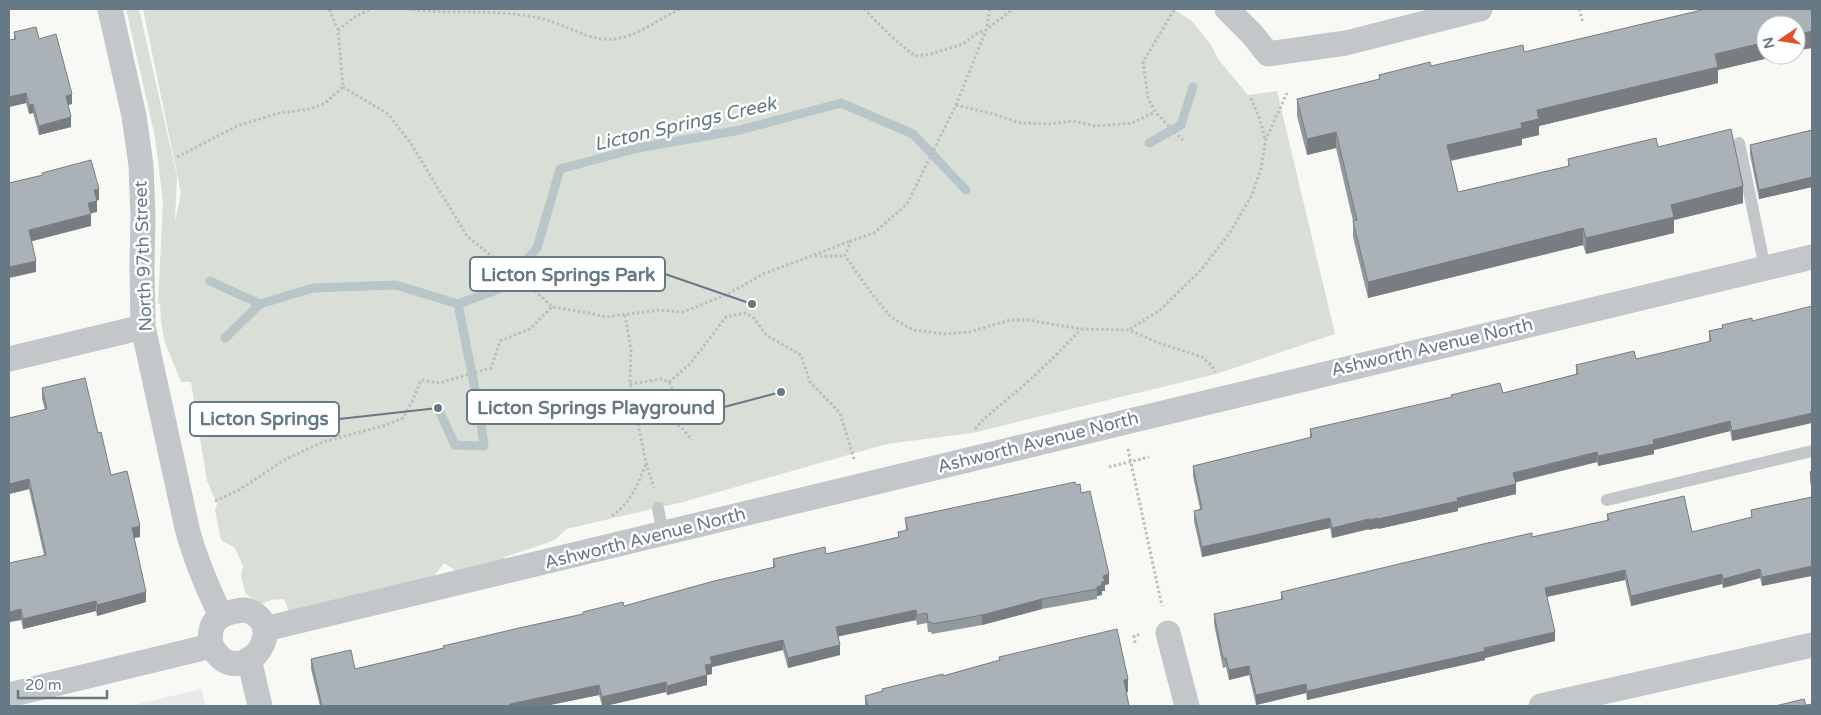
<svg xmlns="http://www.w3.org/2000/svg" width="1821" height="715" font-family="'Varela Round',sans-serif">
  <rect width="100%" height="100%" fill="#f8f8f5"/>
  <!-- built -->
  <path fill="#e8e9e8" d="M201 689 206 706H130Z"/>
  <!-- green -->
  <path fill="#d9dfd6" d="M126 9H139L177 176 175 222 181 193 143 9H1173L1192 21 1211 45 1218 59 1248 95 1277 91 1335 334 1216 374 972 433 887 444 683 502 566 529 555 540 505 557 498 564 462 575 444 563 428 584 338 598 314 615 291 616 284 599 271 600 257 606 245 592 241 576 243 566 235 548 221 540 215 510 217 504 207 481 191 382H181L164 340 161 321 160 304H158L163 201 155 137Z"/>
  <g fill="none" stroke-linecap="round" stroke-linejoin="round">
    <!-- stream -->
    <path stroke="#b9c6c9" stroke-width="9" d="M1149 143 1181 125 1193 87
      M210 281 260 304
      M225 338 260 304 313 288 396 285 458 304
      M438 408 455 445 484 446 480 414 458 304 502 288 537 248 560 169 638 148 740 130 841 103 913 134 966 190"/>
    <!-- path -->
    <path stroke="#bbbec0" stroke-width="3" stroke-dasharray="2.5 2.5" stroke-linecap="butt" d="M408 9C457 16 508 6 556 23 575 30 592 41 614 39 639 36 658 19 680 9
      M864 9 895 40 915 56 931 54 963 44 976 34 986 30 1013 9
      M990 9 986 30 956 105 907 204 874 233 851 241 845 256 872 294 891 317 913 330 944 334 969 332 1010 320H1028L1081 329 1129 330 1159 343 1202 357 1212 366 1215 372
      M1579 9 1583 23
      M1174 10 1143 62 1148 98 1155 112 1183 140
      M338 30 356 16 371 9
      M343 87 388 114 410 142 467 236 542 297 552 307 589 313 606 317 659 310 683 312 728 294 763 274 811 256H845
      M1251 98 1259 117 1265 138
      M956 105 993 114 1021 123 1050 124 1073 121 1095 126 1132 123 1155 112
      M177 157 237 126 279 113 310 109 325 103 343 87 338 30 329 9
      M814 255 850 241
      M625 315 631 350 630 384 646 463 654 488
      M1130 329 1160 310 1201 270 1229 234 1252 195 1261 168 1266 139 1287 93
      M669 382 690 364 726 317 745 313 754 318 766 335 801 355 810 382 840 413 854 459
      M630 384 661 379 669 382 678 398 676 410 664 419 639 425
      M664 419 681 427 692 440
      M975 429C986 416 997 408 1010 397 1035 376 1059 353 1081 329
      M1128 449 1162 606
      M1109 467 1149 457
      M215 501 239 490 284 460 323 442 386 425 403 418 412 402 421 380 439 383 491 368 500 341 530 329 552 307
      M612 516C632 501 637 486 646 464
      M1135 643 1134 636 1141 634"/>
    <!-- lane -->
    <path stroke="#c3c7ca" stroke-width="12" d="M1739 143 1765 268
      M1607 500 1812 451
      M658 508 663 534"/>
    <!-- street -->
    <path stroke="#c3c7ca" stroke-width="25" d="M110 9 134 116 141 165 143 216 142 265 143 327 187 528C195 559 207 587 221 616
      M1227 9 1251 33 1268 54 1346 43 1480 9
      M9 359 143 327
      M245 610C286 621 256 676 225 661 219 658 215 651 211 646 207 620 220 612 245 610Z
      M265 629 1812 257
      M1168 633 1187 706
      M249 659 260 706
      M9 695 211 646
      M1541 706 1812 645"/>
  </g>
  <!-- wall -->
  <path fill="#92999d" d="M14 32 39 39 72 104 68 105 71 127 39 135 33 113 29 114 26 103 9 107V40L14 39Z
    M1524 52 1781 55 1718 70V83L1539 126V135L1522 139V145L1451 161 1458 192 1568 166V159L1658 147 1743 203 1674 220V233L1586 254 1583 245 1368 298 1353 237V221L1336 148 1307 155 1297 116V99L1379 79V75L1431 66Z
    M1812 130V187L1759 199 1750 155V145Z
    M1752 318 1732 441 1730 431 1654 450V454L1598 466 1597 462 1515 482 1516 494 1458 508V511L1378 529V528L1369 530V529L1332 538 1330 528 1202 557 1194 521V511L1200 509 1193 476V466L1310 438V429L1503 393 1576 374V365L1636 359 1709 342V331L1722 328V325Z
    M42 388 98 433 111 475 140 537 134 538 146 602 97 616 96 611 23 629 21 620 9 622 44 555 29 489 9 494V418L45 410 42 399Z
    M1812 471V492L1810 481V472Z
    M1076 485 1081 493 1109 584 1105 585V591H1102V595L1097 596V599L1042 609 982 625 932 634 931 632H928L927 623 917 625 916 620 838 636 840 655 788 668 783 650 712 667V674L707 675V685L667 695 666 692 605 706H602L599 695 545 706H320L311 669V659L355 669 443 648V646L583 614V612L624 606 773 567V559L826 554 898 537V532L906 531 905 518Z
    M1812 497 1762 586 1760 578 1723 588 1722 584 1631 606 1625 580 1547 597 1555 641 1485 658V660L1307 700 1306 693 1256 705 1249 675 1229 680 1226 667 1223 668 1214 624V614L1281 600V592L1607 521V514L1692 532 1751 518V510Z
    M999 657 1128 692H1126L1129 706H865V696L882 691V689L943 676 999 660Z"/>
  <!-- shaded-wall -->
  <path fill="#777d80" d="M1812 31V48L1796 51V35Z
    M1766 42V55H1781L1718 70V83L1539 126V135L1522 139V145L1447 161V145L1521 123 1537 110 1715 54Z
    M26 93V103L9 107V97Z
    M72 94V104L66 105V96Z
    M33 104V113L29 114V105Z
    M71 117V127L39 135V126Z
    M1336 132V148L1307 155V139Z
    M1812 177V187L1759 199V190Z
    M1743 186V203L1674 220V233L1586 254V238L1671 205Z
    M99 189V200L94 201V190Z
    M97 201V212L88 214V203Z
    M91 214V226L29 242V230Z
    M1583 228V245L1368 298V282Z
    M36 261V272L9 278V267Z
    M1812 413V423L1732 441V431Z
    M1730 421V431L1654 450V454L1598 466V456L1653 440Z
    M1597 452V462L1513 483V473Z
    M29 479V489L9 494V484Z
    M1516 484V494L1458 508V511L1378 529V519L1457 498Z
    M1330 518V528L1202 557V547Z
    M1378 518V528L1369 530V520Z
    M1369 519V529L1332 538V528Z
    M140 526V537L132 538V528Z
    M1812 566V576L1762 586V577Z
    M1760 569V578L1723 588V579Z
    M1625 570V580L1545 597V588Z
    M1109 574V584L1105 585V591H1102V595L1097 596V587L1102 582 1103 576Z
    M1722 574V584L1631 606V596Z
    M146 592V602L97 616V605Z
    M1042 599V609L982 625V615Z
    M96 601V611L23 629V619Z
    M21 609V620L9 622V612Z
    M916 610V620L836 637V627Z
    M1555 632V641L1485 658V660L1307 700V691Z
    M783 640V650L712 667V674L707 675V685L667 695V686L705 665 710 657Z
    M840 645V655L788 668V658Z
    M1249 666V675L1229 680V670Z
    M1128 679V692L1124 693V680Z
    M666 682V692L605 706H602V697Z
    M1306 684V693L1256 705V695Z
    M599 685V695L545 706H510V704Z"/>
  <!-- building -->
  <path fill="#aab2b7" stroke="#777d80" d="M1706 9H1812V31L1796 35V25H1766V42L1715 54 1718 67 1537 110 1539 119 1521 123 1522 128 1447 145 1458 192 1569 166 1568 159 1656 138 1658 147 1731 129 1743 186 1671 205 1674 217 1586 238 1583 228 1368 282 1353 221 1357 220 1336 132 1307 139 1297 99 1380 79 1379 75 1430 62 1431 66 1523 45 1524 52Z
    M36 27 39 39 56 34 72 94 66 96 71 117 39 126 33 104 29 105 26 93 9 97V40L16 39 14 32Z
    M1812 130V177L1759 190 1750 145Z
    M91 160 99 189 94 190 97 201 88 203 91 214 29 230 36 261 9 267V183L43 175 42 173Z
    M1812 306V413L1732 431 1730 421 1653 440 1654 444 1598 456 1597 452 1513 473 1516 484 1457 498 1458 501 1378 519V518L1369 520V519L1332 528 1330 518 1202 547 1194 511 1202 509 1193 466 1312 437 1310 429 1452 397 1451 395 1500 383 1503 393 1578 374 1576 365 1634 351 1636 359 1711 341 1709 331 1723 328 1722 325 1752 318V321Z
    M85 378 98 433 101 432 111 475 127 471 140 526 132 528 146 592 97 605 96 601 23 619 21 609 9 612V563L46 555 29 479 9 484V418L47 409 42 388Z
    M1812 471V483L1810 472Z
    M1075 482 1076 485 1080 484 1081 493 1090 491 1109 574 1103 576 1105 581 1102 582V585L1097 587V589L1042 599 982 615 932 624 931 622H928L927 613 917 615 916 610 836 627 840 645 788 658 783 640 710 657 712 664 705 665 707 675 667 686 666 682 602 697 599 685 510 704V706H322L311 659 351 650 355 669 444 648 443 646 519 628 583 614V612L623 602 624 606 714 581 775 567 773 559 825 547 826 554 899 537 898 532 908 530 905 518Z
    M1684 496 1692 532 1752 517 1751 510 1812 497V566L1762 577 1760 569 1723 579 1722 574 1631 596 1625 570 1545 588 1555 632 1484 648 1485 651 1307 691 1306 684 1256 695 1249 666 1229 670 1226 658H1223L1214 614 1283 599 1281 592 1479 545 1532 533V537L1609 520 1607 514Z
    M1117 629 1128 679 1124 680 1129 706H868L865 696 883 691 882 689 943 674V676L1000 660 999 657Z
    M1804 699 1806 705 1812 704V706H1775Z"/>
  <g text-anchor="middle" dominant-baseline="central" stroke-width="5" stroke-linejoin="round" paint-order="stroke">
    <!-- street labels -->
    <g font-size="18" fill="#677985" stroke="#fff">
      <text transform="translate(143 256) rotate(-92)">North 97th Street</text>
      <text transform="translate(1432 347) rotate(-13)">Ashworth Avenue North</text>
      <text transform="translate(1038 442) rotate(-14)">Ashworth Avenue North</text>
      <text transform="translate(645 538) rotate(-14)">Ashworth Avenue North</text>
    </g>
    <!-- water labels -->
    <g font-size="19" font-style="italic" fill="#637a81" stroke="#fff">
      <text transform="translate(685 124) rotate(-13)">Licton Springs Creek</text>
    </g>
  </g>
  <!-- callouts -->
  <path fill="none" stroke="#677985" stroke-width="2" d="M752 304L665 274M781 392L724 407M438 408L339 419"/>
  <g fill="#677985" stroke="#fff" stroke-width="2">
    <circle cx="752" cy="304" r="5"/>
    <circle cx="781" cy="392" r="5"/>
    <circle cx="438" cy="408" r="5"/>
  </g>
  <g fill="#fff" stroke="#677985" stroke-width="2">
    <rect x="470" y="257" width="195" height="34" rx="5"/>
    <rect x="467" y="390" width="257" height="34" rx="5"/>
    <rect x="190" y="402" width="149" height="34" rx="5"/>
  </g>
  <g font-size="19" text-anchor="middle" font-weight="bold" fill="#677985">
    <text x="568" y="281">Licton Springs Park</text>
    <text x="596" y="414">Licton Springs Playground</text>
    <text x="264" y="425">Licton Springs</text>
  </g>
  <!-- border -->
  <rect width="1821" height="715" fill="none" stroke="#677985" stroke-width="20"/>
  <!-- north arrow -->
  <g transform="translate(1781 40) rotate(257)"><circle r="24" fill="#ffffff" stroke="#c2c9ce"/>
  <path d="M0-4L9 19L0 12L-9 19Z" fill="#e1512c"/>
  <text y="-8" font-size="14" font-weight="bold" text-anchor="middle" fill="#677985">N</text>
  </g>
  <!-- scale -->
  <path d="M18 690v8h89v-8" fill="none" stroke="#677985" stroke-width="2.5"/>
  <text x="25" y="690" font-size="15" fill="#677985" stroke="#ffffff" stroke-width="4" paint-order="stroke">20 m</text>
</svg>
